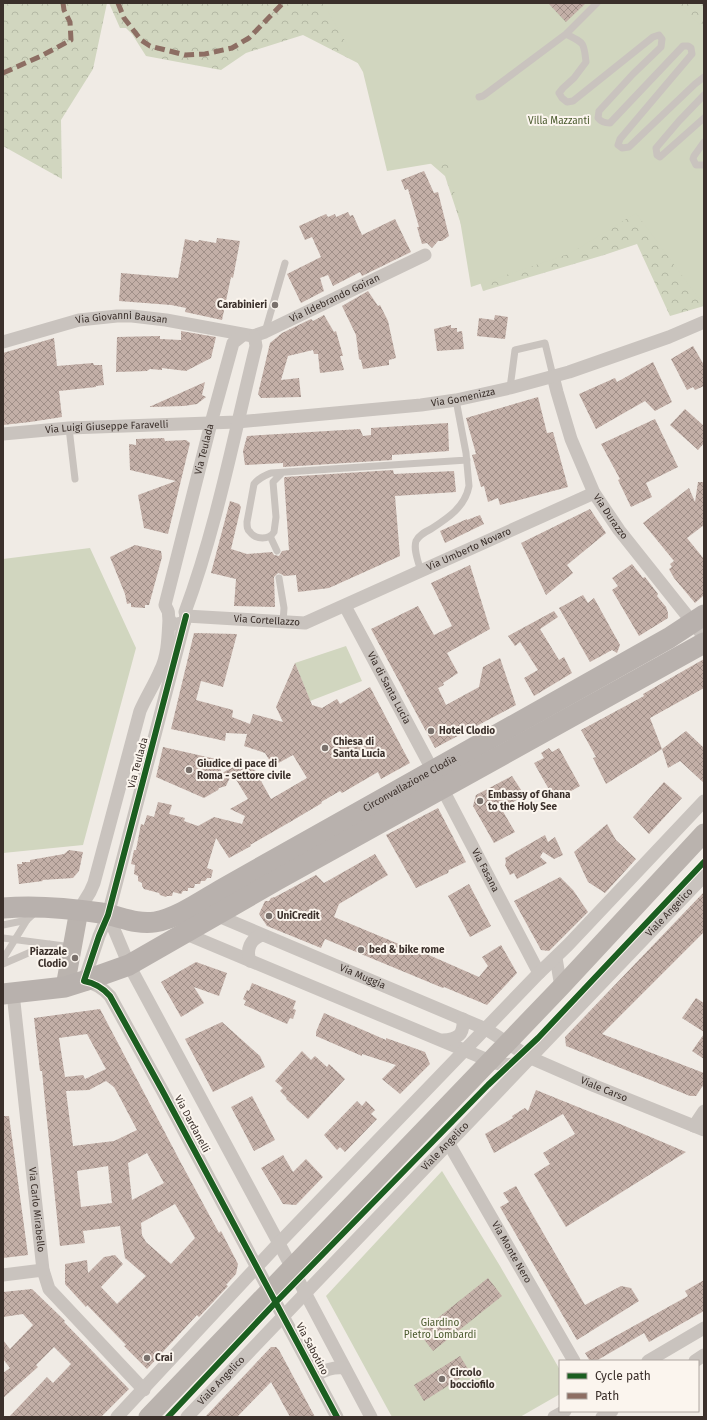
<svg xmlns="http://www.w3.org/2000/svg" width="707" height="1420" font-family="'Fira Sans',sans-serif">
  <defs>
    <pattern id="forest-crowns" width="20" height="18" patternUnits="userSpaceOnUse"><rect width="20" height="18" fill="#d1d6bf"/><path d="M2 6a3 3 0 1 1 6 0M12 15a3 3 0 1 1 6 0" fill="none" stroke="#b4b8a4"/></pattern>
    <pattern id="building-cross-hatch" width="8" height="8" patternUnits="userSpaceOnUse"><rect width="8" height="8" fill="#c3afa7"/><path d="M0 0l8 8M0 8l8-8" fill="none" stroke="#a08f88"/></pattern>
  </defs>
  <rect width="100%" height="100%" fill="#f0ebe5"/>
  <!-- forest -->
  <path fill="url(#forest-crowns)" d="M3 3H107L93 69 61 120 62 179 3 146Z
    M109 3H704V306L670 316 637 244 604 255 483 291 445 176 399 136 387 78 303 35 246 53 221 70 146 56 132 34 126 28H120Z"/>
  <!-- green -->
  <path fill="#d1d6bf" d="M323 3H675L704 28V298L700 300 636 213 571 253 471 287 458 208 447 161 387 171 363 72Z
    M90 548 136 648 83 845 3 853V559Z
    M346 646 362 681 310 701 295 663Z
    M442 1171 500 1266 560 1370V1394L520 1417H392L326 1296Z"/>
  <!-- building -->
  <path fill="url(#building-cross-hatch)" fill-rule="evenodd" d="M548 3H586L566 22Z
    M424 171 434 193 438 192 449 236 442 241H438L432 248 427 243 422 244 417 227H419L408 189 405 190 401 180Z
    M348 212 350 216 353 215 362 235 395 219 411 252 362 276 360 272 333 286 328 275 320 278 324 291 301 303 287 274 321 257 312 237 305 240 299 226 326 214 328 217 335 214 336 217Z
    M217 238 240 241 233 278 231 277 222 320 185 312 186 308 171 305 119 301 121 273 178 278 185 239 198 242 199 240 216 243Z
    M368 291 378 306 380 305 388 321 396 358 389 360V365L363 369 361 360 359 359 356 335 342 306Z
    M324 315 334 332 336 331 343 356H340L344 370 320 373 318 354H314L313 350 288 356 281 380 299 378 301 397 261 398 258 394 270 343 282 333 311 319 313 321Z
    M495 315 508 317 505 339 477 336 479 318 494 320Z
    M451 325V328H457V332L462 331 464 349 437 351 434 329Z
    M181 331 216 337 211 358 186 371 162 368V370L150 369 147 371 116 372 117 337 160 336V339L181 340Z
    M54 338 57 366 93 363 94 365H102L104 385 96 386V387L59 391 62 417 30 422 3 425V353Z
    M693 346 704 365V386L695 390 693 387 687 390 671 359Z
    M653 362 672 402 655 411 645 401 596 429 579 394 615 378 617 382Z
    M205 382 202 395 206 397 197 404 184 406 149 407Z
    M538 397 547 433 553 432 568 487 500 505 498 498 488 502 484 486 481 487 472 455 476 454 466 418Z
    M685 409 704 426V443L698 450 670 425Z
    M655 419 678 467 646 483 652 497 631 507 618 480 620 479 601 444Z
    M448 423 449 451 392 455V460L283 467V463L245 465 243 451 247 436 360 429 363 436 371 435V428Z
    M164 438 165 441 186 440 190 443 168 534 144 528 138 495 176 481 130 470 129 444 136 445V439Z
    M393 470 394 474 454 471 456 492 395 496 400 556 329 588 298 592 296 575 284 576 281 574 278 573 274 577 275 607 234 606 236 579 211 573 230 501 239 504 241 507 231 549 247 554 272 552 274 555 279 556 282 551 289 550 284 478 285 477Z
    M698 482H704V525L687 538 704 559V595L695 603 674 578 669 569 672 567 670 564 674 561 643 523 689 488 695 502Z
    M590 509 606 533 567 565 573 573 546 595 521 543Z
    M480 515 484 524 445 543 440 531 467 519V520Z
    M135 545 161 551 162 557 149 605H145V608L131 607V603L127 604 125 594 110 557Z
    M632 564 643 578 645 577 658 594 657 596 666 607 668 613V618L639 636 612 590 618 586 612 578Z
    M470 565 490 629 447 653 458 673 443 683 444 685 438 688 446 705 479 687 483 667 500 658 516 705 435 748 371 629 418 606 434 635 452 626 431 583Z
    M583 595 588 603 594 598 620 645 617 653 612 650 590 662 559 608Z
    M554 611 558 617 540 629 559 660 564 657 572 673 534 696 524 678 538 670 520 642 515 646 508 636Z
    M194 633 237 634 223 687 201 681 196 700 233 710 232 717 250 724 253 714 283 722 276 707 295 663 312 705 322 708 337 699 340 704 370 687 410 763 381 779 378 772 342 793 340 791 321 802 322 803 290 822 250 845 251 846 229 858 216 838 207 868 213 870 211 878H207L205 881H201L200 884H195L194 888H188V891H183L181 894 173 892 172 896H167L166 897 160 895 159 893 144 889 142 886V883L138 881V876L134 874 135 865 131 864 134 850H136L141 824 144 825 147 815 154 817 158 802 172 805 169 814 185 818 184 821 198 826 214 817 242 824 245 816 230 809 248 799 232 773 226 786 219 788 218 790 204 798 156 777 163 747 216 759 222 773 237 765 255 770 271 799 307 778 293 755 273 766 265 753 244 746 247 734 226 733 225 741 171 729Z
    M704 659V688L650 718 662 749 606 784 593 758 596 757 581 730 644 696 643 694Z
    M686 731 704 748V783L680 761 668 768 662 749Z
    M549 748 552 752 559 748 580 786 555 800 534 763 544 758 541 753Z
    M512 776 525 796 501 808 515 832 494 843 473 806 476 795Z
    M664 782 682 798 649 834 633 817Z
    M438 808 466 862 449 870 448 873 416 888 386 835Z
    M607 824 616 840 636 859 605 893 588 882 574 852Z
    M545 835 548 842 555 837 563 855 554 859 543 852 540 857 547 863 517 879 514 873 510 875 505 865 506 862 505 858Z
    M69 850 83 852 79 871 73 878 42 880 43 881 19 884 17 864H22V862H30V860L64 854Z
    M375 854 388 875 339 904 334 917 406 947V945L479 977 488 966 482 957 501 945 517 973 487 1005 444 987 443 988 325 939 321 948 267 926 259 914 265 901H269L271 898 275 897 316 875 324 883Z
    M560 877 573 890 588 912 549 951 541 950 514 901Z
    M469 884 491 926 470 937 448 896Z
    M704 892V932L602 1034 704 1073V1084L696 1096H690L566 1046 565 1037Z
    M196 962 227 973 219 996 194 987 204 1003 181 1017 161 982Z
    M252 983 296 1001 293 1009 296 1010 293 1019 290 1018 287 1024 244 1005 246 1001 243 999 247 990 249 991Z
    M696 998 704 1003V1032L682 1018Z
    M100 1009 181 1163 219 1233 221 1231 238 1264 236 1274 226 1285 228 1286 199 1317 197 1315 147 1369 124 1346 126 1345 87 1305 86 1307 65 1284V1264L87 1260 88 1273 104 1257 115 1255 123 1264 101 1287 117 1304 146 1276 125 1258 120 1226 83 1231 85 1243 60 1246 44 1092 42 1071H40L34 1018ZM87 1034 106 1069 85 1079 83 1075 65 1077 59 1038ZM106 1081 114 1087 118 1094 137 1130 114 1141 73 1146 66 1091 89 1090ZM147 1153 164 1183 132 1200 128 1163ZM108 1166 112 1203 81 1207 77 1171ZM175 1204 195 1238 171 1264 146 1242 142 1235 141 1223Z
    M324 1013 386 1040V1038L425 1052 430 1064 400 1094 382 1079 396 1065 362 1054V1056L316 1036V1032Z
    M222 1022 260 1056 265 1067 213 1092 185 1039Z
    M704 1034V1059L692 1051Z
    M302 1051 311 1060 315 1056 327 1067 329 1064 345 1079 308 1119 286 1099 287 1098 280 1091 283 1088 275 1081Z
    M536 1090 620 1124 686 1152 566 1227 534 1174 550 1164 543 1153 575 1134 563 1114 494 1153 485 1134 513 1118 512 1116 525 1108 528 1111Z
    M252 1096 275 1140 254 1151 231 1107Z
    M357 1101 362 1106 366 1101 375 1110 371 1114 377 1119 345 1152 340 1147 337 1150 324 1135Z
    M3 1116H9L28 1255 3 1258Z
    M283 1155 293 1172 306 1159 323 1177 296 1205 283 1204 261 1168Z
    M516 1186 585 1305 621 1286 631 1288 639 1301 577 1340 500 1207 509 1202 503 1193Z
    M488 1278 502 1296 433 1351 419 1333Z
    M704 1280V1311L649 1342 644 1333 596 1361H590L585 1353 688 1296 685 1291Z
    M32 1289 65 1321 64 1322 129 1389 101 1417H9L47 1377 53 1383 71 1364 54 1347 36 1365 38 1367 3 1398V1373L10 1368 3 1359V1340L10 1349 33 1325 23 1314 3 1317V1292Z
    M271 1347H276L279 1350 315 1417H290L271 1382 237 1417H205Z
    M460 1356 470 1372 424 1401 414 1385Z"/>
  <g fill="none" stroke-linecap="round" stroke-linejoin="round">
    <!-- lane -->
    <path stroke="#c9c3be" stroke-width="7" d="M566 34C584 43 584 42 586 62L574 78 563 88 559 93 562 98 567 102 573 101 653 37 659 35 662 39 661 47 633 74 599 111 598 118C601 122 605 123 610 123L683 46H688L691 48 692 54 620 139 618 145 622 148 629 147 695 84 704 77
      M704 95 679 121 656 148 657 155 660 157 704 118
      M479 97 483 96 566 34 597 3
      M704 142 694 156 693 159 696 165H704
      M265 332 285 263
      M510 388 515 350 545 343 553 376
      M69 428 75 479
      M282 473 273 482 276 517 274 532C269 540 256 540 250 532 247 530 247 526 247 522L254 484C259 478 264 476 271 473L467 460
      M270 536 277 551
      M421 572C419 563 413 550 416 541 419 535 425 532 431 529 448 518 465 507 469 486L466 453 456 400
      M279 578 284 608 283 622
      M3 925 27 920
      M3 938 72 947
      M3 959 27 920 37 911
      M3 964 49 944"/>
    <!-- street -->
    <g stroke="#c9c3be" stroke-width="13">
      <path id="s1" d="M3 342 79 320 117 316H132L166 320 253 336 265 332 425 255"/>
      <path id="s2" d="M553 376 557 392 571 439 594 493 619 530 704 637"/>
      <path id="s3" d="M3 434 69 428 237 422 421 405 456 400 510 388 569 372 669 337 704 322"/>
      <path id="s4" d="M345 606 433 771"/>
      <path d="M185 612C217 526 234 435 256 346L255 340 253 336"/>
      <path d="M186 616 108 915 99 936 84 981C95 983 103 988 110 996L162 1090 337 1417"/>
      <path id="s5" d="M186 616 305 623 594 493"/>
      <path id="s6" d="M185 621C179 625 171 626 169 618 168 615 169 613 168 611 167 609 166 607 165 605L211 423 233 343 243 335"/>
      <path id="s7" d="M441 781 442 788 539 973"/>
      <path d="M79 910 90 892 94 883 140 711C146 697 154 685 160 671 168 655 168 637 169 619"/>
      <path d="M108 915 129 965 275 1236 371 1417"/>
      <path id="s8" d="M216 915 486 1029 531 1058 595 1086 704 1130"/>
      <path d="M184 933 495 1063C507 1066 519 1064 530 1059"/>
      <path d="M556 958 561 987"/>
      <path d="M250 961C246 950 250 939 262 935"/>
      <path id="s9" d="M13 993 43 1270 49 1289 144 1390"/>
      <path d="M443 1040C458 1039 464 1035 463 1019"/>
      <path d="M694 1126 704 1111"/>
      <path id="s10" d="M449 1144 574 1361"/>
      <path d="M3 1275 43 1270"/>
      <path d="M648 1361 704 1328"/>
      <path d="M695 1361 704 1355"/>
      <path d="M315 1376C325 1370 332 1367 344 1368"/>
      <path d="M117 1417 279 1243 539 973 568 945 704 801"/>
      <path id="s11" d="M187 1417C358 1236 532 1057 704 876"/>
      <path d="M554 1417 565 1411"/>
      <path d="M602 1417 612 1411"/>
    </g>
    <!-- secondary -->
    <path stroke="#bab3ae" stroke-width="19" d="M65 987 79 910
      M148 1417 561 987 704 833"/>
    <!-- primary -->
    <g stroke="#b8b1ad" stroke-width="21">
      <path id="s12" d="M3 908C36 905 68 908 101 913 119 916 136 925 155 922 178 918 203 900 224 888L669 638 704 615"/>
      <path d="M3 994 65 987 84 981 129 965 277 880 704 643"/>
    </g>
    <!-- quiet -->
    <path stroke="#8d6e63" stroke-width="5" stroke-dasharray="10 5" stroke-linecap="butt" d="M118 3 124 18 141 40 150 46 185 55 205 54 232 48 249 38 283 3
      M3 73 41 56 71 40 70 22 64 10 63 3"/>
    <!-- cycleway casing -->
    <g stroke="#fbf5ee" stroke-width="8">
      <path id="cycleway" d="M186 616 108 915 99 936 84 981C95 983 103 988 110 996L162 1090 337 1417
        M168 1417 276 1302 488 1085 538 1038 704 862"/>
    </g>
    <!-- cycleway -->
    <use href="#cycleway" stroke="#1b5e20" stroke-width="6"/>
  </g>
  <!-- markers -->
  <g fill="#7a716c" stroke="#fbf5ee" stroke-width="1.5">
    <circle cx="275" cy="305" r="4"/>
    <circle cx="431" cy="731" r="4"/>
    <circle cx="325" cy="748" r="4"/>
    <circle cx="189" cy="770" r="4"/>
    <circle cx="480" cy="801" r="4"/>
    <circle cx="269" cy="916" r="4"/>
    <circle cx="361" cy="950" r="4"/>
    <circle cx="75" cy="958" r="4"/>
    <circle cx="147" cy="1358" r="4"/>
    <circle cx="442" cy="1379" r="4"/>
  </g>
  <g text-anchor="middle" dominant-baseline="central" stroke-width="4" stroke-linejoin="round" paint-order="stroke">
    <!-- park labels -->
    <g font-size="10" fill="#4a5a2e" stroke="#fbf5ee">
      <text x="559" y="121">Villa Mazzanti</text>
      <text x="440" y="1323">Giardino<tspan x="440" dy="12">Pietro Lombardi</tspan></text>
    </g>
    <!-- street labels -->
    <g font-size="10" fill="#3b302b" stroke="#fbf5ee">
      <text stroke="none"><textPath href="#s1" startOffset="345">Via Ildebrando Goiran</textPath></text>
      <text stroke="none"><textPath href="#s1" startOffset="122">Via Giovanni Bausan</textPath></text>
      <text stroke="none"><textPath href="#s3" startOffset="462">Via Gomenizza</textPath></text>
      <text stroke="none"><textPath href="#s3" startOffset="104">Via Luigi Giuseppe Faravelli</textPath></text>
      <text stroke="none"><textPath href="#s6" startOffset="194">Via Teulada</textPath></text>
      <text stroke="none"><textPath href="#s2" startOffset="153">Via Durazzo</textPath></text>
      <text stroke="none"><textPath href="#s5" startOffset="299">Via Umberto Novaro</textPath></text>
      <text stroke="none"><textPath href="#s5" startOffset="81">Via Cortellazzo</textPath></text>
      <text stroke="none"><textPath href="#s4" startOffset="93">Via di Santa Lucia</textPath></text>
      <text transform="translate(138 763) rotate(-75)">Via Teulada</text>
      <text stroke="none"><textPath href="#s12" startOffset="444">Circonvallazione Clodia</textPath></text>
      <text stroke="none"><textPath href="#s7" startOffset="100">Via Fasana</textPath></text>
      <text stroke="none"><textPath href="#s11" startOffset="698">Viale Angelico</textPath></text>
      <text stroke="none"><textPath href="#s8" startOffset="159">Via Muggia</textPath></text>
      <text stroke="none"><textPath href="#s8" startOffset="426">Viale Carso</textPath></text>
      <text transform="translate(192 1124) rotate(62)">Via Dardanelli</text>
      <text stroke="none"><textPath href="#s11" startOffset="374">Viale Angelico</textPath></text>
      <text stroke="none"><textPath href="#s9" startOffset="218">Via Carlo Mirabello</textPath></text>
      <text stroke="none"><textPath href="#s10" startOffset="125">Via Monte Nero</textPath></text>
      <text transform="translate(312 1349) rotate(62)">Via Sabotino</text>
      <text stroke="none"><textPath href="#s11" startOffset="50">Viale Angelico</textPath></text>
    </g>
    <!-- poi labels -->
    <g font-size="10" font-weight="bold" fill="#3b302b" stroke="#fbf5ee" text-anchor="start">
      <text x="267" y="305" text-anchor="end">Carabinieri</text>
      <text x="439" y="731">Hotel Clodio</text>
      <text x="333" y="742">Chiesa di<tspan x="333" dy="12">Santa Lucia</tspan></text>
      <text x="197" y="764">Giudice di pace di<tspan x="197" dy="12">Roma - settore civile</tspan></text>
      <text x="488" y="795">Embassy of Ghana<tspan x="488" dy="12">to the Holy See</tspan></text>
      <text x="277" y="916">UniCredit</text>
      <text x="369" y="950">bed &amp; bike rome</text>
      <text x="67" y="952" text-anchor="end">Piazzale<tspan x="67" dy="12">Clodio</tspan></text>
      <text x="155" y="1358">Crai</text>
      <text x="450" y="1373">Circolo<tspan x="450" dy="12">bocciofilo</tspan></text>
    </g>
  </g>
  <!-- border -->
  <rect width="707" height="1420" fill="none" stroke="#3b302b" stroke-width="8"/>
  <!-- legend -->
  <rect x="559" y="1360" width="140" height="52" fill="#fbf5ee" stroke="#aea6a0"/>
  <rect x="567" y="1373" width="20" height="6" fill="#1b5e20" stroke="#aea6a0"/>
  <text x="595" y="1380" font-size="12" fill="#3b302b">Cycle path</text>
  <rect x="567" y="1393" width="20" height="6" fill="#8d6e63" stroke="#aea6a0"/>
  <text x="595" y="1400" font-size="12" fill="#3b302b">Path</text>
</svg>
